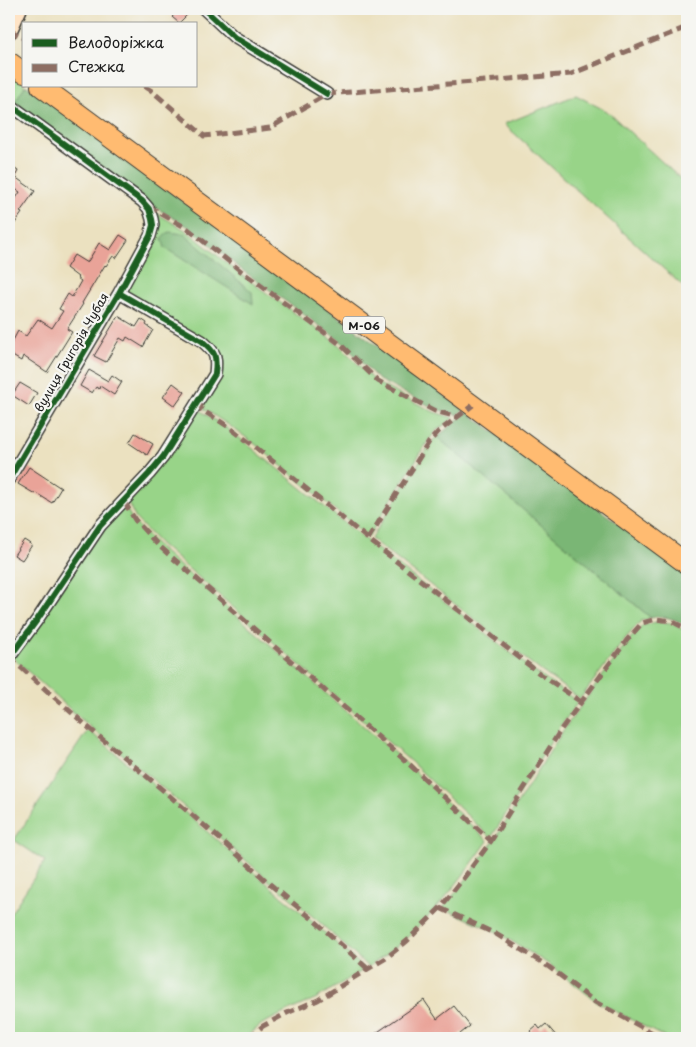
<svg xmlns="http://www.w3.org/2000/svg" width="696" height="1047" font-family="'Playpen Sans',sans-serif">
  <rect width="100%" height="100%" fill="#f6f6f2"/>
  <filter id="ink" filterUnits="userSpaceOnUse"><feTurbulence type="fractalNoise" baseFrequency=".02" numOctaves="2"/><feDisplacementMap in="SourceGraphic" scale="10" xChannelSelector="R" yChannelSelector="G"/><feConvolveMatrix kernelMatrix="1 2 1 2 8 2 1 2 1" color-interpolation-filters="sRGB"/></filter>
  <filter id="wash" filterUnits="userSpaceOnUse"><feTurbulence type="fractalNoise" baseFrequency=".0096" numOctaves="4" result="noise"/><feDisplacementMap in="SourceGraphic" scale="20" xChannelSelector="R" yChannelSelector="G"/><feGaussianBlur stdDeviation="1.12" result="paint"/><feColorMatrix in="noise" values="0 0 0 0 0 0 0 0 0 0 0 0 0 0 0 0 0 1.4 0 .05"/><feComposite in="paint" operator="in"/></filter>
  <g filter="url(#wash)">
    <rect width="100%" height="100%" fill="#ebe1c0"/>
    <!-- green -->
    <path fill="#98d488" stroke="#5a7852" d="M9 72 24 83V86H25L14 103 9 100Z
      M576 95 608 112 685 183 687 181V290L504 124Z
      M153 211 187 231 239 273 339 345 377 383 434 412 454 418 437 430 428 441 368 537 255 444 230 426 204 409 200 401 216 375 214 348 122 292 153 237Z
      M198 405 201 411 228 429 252 448 367 541 538 674 578 702 560 727 491 838 410 761 159 543 136 519 127 501Z
      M437 436 651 618 641 621 625 639 580 699 541 671 371 539 431 443Z
      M124 504 133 521 157 546 407 764 488 841C454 889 419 935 368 967L317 920 272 883 152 779 90 727 12 657 102 527Z
      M656 622 671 623 687 632V1038H666L596 1001 550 965 497 932 443 908 468 877 493 842 564 729 628 641 643 625Z
      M88 730 150 782 270 886 314 923 365 969 317 998 286 1012 262 1024 245 1038H9V916L45 861 14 840Z"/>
    <!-- forest -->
    <path fill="#7ab674" stroke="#4b6948" d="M25 86H28L464 410 458 415 436 409 379 380 342 342 242 270 189 227 149 204 14 103Z
      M169 232 184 234 252 292 253 304 165 248 162 238Z
      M467 412 687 574V626C676 620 664 614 651 618L437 437Z"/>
    <g id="blocks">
      <!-- building -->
      <path fill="#e9a398" d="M180 9H193L179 23 172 17Z
        M9 165 18 171 15 177 35 191 20 212 22 213 9 232V209L20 192 9 185Z
        M120 235 128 240 116 258 113 256 106 266 105 265 82 303 83 304 67 329 72 332 47 372 23 356 21 361 9 354V348L18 331 26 336 38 319 52 328 63 311 59 309 68 294 72 297 81 281 77 278 78 277 66 268 74 255 87 263 99 243 110 250Z
        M118 316 136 327 141 319 147 323 146 325 153 330 143 347 127 337 125 341 120 338 106 362 94 356Z
        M89 370 108 381 112 375 122 382 114 395 100 386 99 389 96 387 92 393 80 386Z
        M20 383 37 393 29 406 12 395Z
        M173 383 185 392 175 406 163 397Z
        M135 433 153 444 147 455 129 443Z
        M29 467 61 488 52 503 36 493 35 494 18 484Z
        M24 540 32 545 22 560 14 555Z
        M424 1000 437 1019 454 1006 470 1026 455 1038H369Z
        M546 1024 558 1038H535L530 1031 537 1025 540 1029Z"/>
    </g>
  </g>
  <g filter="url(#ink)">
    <use href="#blocks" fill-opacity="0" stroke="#3b3a35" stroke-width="1"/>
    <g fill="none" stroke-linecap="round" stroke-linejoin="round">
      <!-- street casing -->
      <g stroke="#3b3a35" stroke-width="14">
        <path id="street" d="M204 9 234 37 327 94
          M9 104 142 201 149 209 152 219 153 225 150 236 119 293 9 479
          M9 658 37 620 100 526 149 474 163 457 215 374C217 356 216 353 202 341L119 293"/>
      </g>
      <!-- secondary casing -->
      <g stroke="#3b3a35" stroke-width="18">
        <path id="secondary" d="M9 31 19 9"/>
      </g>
      <!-- highway casing -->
      <g stroke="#3b3a35" stroke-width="22">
        <path id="highway" d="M9 62 24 73
          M41 86 687 564"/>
      </g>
      <!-- street -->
      <use href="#street" stroke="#fff" stroke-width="11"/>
      <!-- secondary -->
      <use href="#secondary" stroke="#ffe4c6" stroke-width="15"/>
      <!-- highway -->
      <use href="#highway" stroke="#ffbb71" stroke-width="20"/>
      <!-- quiet -->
      <path stroke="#8d6e63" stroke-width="5" stroke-dasharray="10 5" stroke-linecap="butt" d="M9 30 24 38
        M144 86 152 91 204 136 270 128 327 94 571 74 687 27
        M148 206 188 229 241 271 340 344 378 381 435 411 458 417
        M198 401 202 410 229 427 254 446 368 539 539 673 581 702
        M124 501 135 520 158 545 408 763 491 841
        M368 539 429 442 438 432 473 405
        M9 657 89 728 151 780 227 845 271 885 315 921 368 969
        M440 908 496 934 549 967 595 1002 662 1038
        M248 1038 263 1026 287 1013 318 1000 368 969 386 958 407 941 440 908 466 875 491 841 562 728 627 640 642 623 656 619 671 621 687 629"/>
      <!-- cycleway casing -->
      <g stroke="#f6f6f2" stroke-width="9">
        <path id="cycleway" d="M204 9 234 37 327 94
          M9 104 142 201 149 209 152 219 153 225 150 236 119 293 9 479
          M9 658 37 620 100 526 149 474 163 457 215 374C217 356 216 353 202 341L119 293"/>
      </g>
      <!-- cycleway -->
      <use href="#cycleway" stroke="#1b5e20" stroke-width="6"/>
    </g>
  </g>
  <g text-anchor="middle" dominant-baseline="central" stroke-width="4.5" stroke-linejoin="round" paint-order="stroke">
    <!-- shield labels -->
    <rect fill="#f6f6f2" stroke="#5d5d5c" stroke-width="1" x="343" y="316.5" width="42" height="17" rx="4"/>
    <g font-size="11" font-weight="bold" fill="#1c1c1c">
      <text x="364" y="325">М-06</text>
    </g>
    <!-- street labels -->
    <g font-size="12" fill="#1c1c1c" stroke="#f6f6f2">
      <text transform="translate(71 352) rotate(-60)">вулиця Григорія Чубая</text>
    </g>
  </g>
  <!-- margin -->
  <rect width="696" height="1047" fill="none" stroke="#f6f6f2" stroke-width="30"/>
  <!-- legend -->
  <rect x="22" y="22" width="175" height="65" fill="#f6f6f2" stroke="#9f9f9c"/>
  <rect x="32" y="39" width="25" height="8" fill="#1b5e20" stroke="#9f9f9c"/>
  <text x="68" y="48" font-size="15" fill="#1c1c1c">Велодоріжка</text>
  <rect x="32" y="64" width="25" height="8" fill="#8d6e63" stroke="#9f9f9c"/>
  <text x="68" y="72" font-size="15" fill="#1c1c1c">Стежка</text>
</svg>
